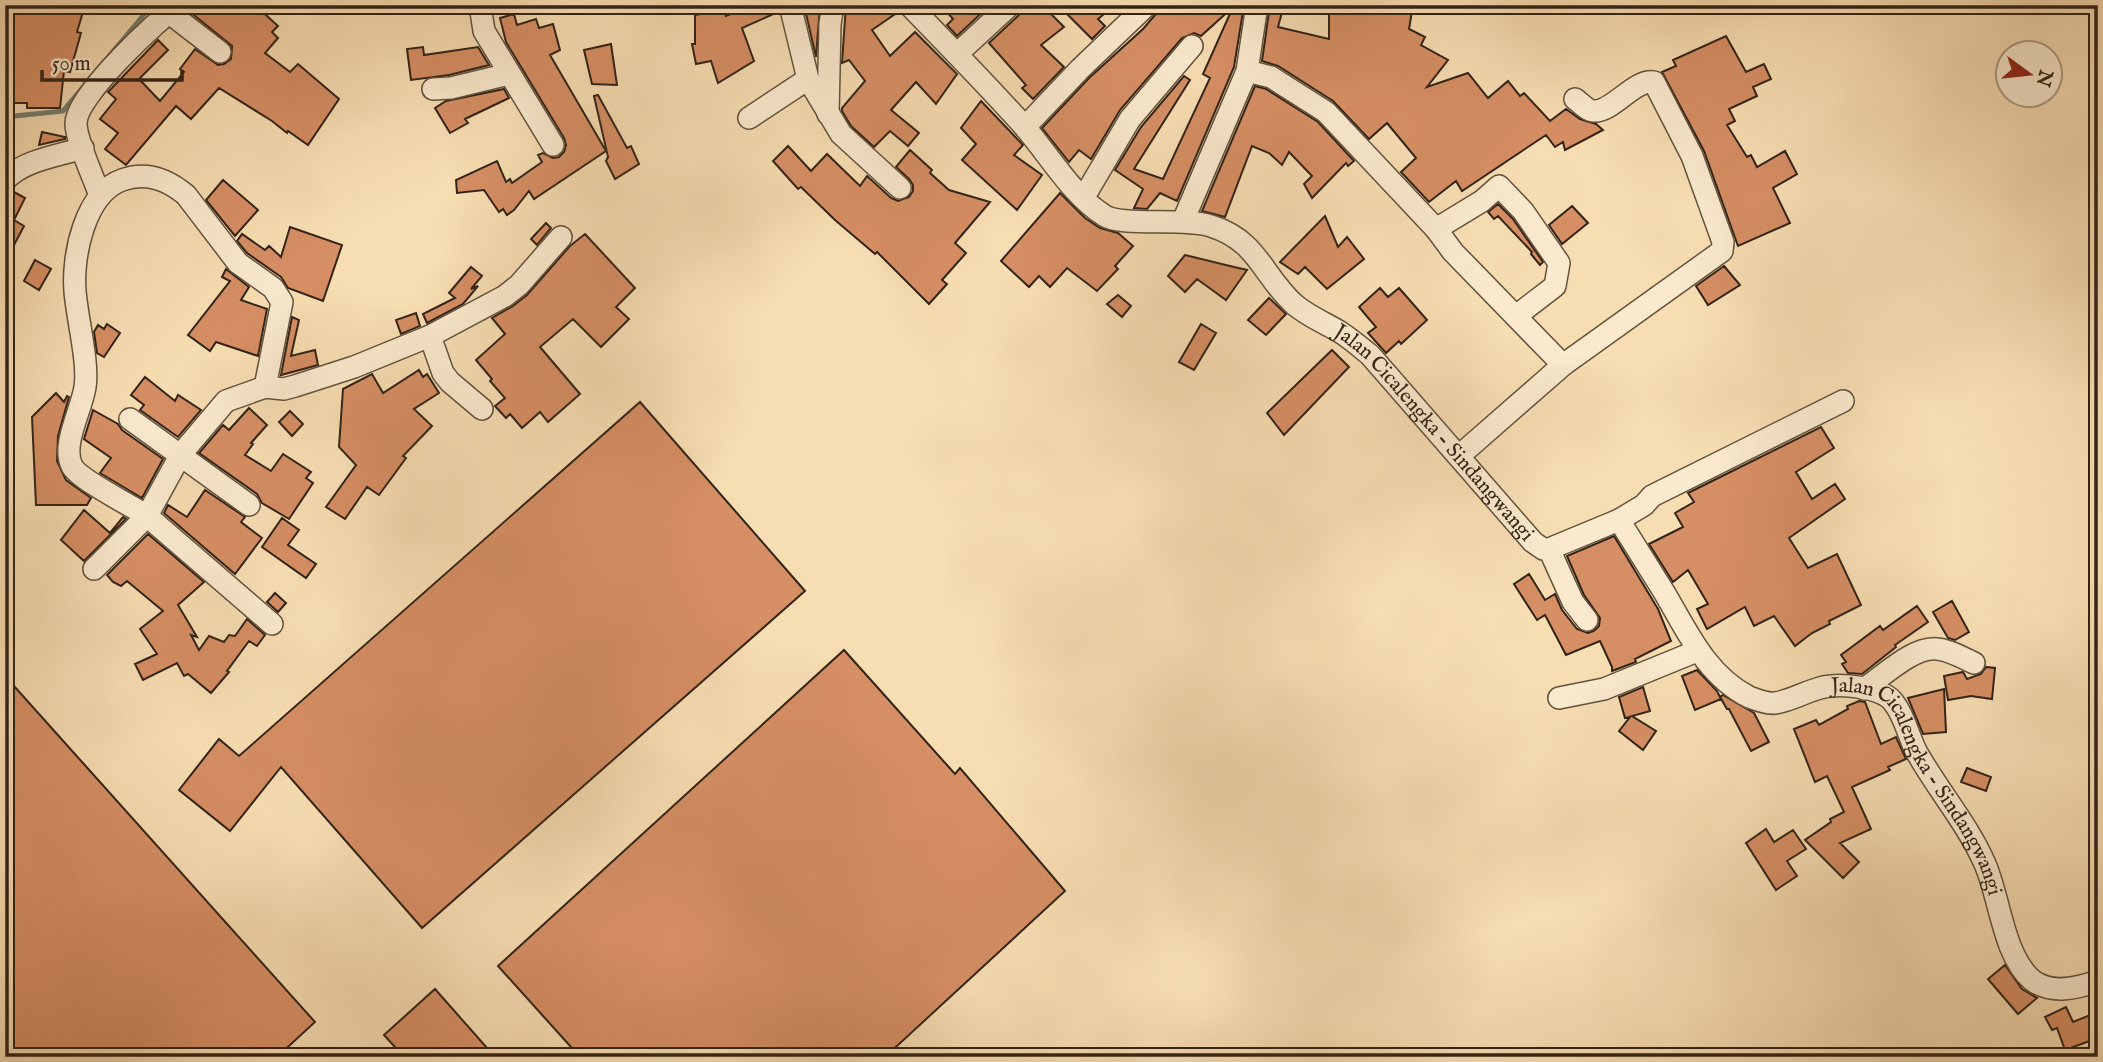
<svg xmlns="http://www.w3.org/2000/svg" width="2103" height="1062" font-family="'IM FELL English',serif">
  <rect width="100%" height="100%" fill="#f7ddb2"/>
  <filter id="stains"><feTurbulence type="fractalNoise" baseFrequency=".00286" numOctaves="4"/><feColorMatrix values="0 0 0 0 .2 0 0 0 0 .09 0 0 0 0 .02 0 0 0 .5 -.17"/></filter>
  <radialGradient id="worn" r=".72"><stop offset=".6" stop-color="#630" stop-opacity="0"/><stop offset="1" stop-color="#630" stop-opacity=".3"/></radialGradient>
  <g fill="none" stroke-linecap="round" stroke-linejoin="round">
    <!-- stream -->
    <path stroke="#727e72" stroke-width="5" d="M5 117 63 111 152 5"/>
  </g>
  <!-- building -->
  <path fill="#d68e64" stroke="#322317" stroke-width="2" d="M5 5H85L77 32 81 33 70 72 64 71 60 108H27V103H8L9 85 5 84Z
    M194 5H255L278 26 272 32 278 38 265 53 290 72 298 64 339 99 308 145 288 131 287 133 272 121 219 88 191 119 176 106 126 165 105 149 118 133 100 119 116 99 108 92 158 40 168 50 139 79 160 101 184 72 180 69 195 49 218 65 224 64 231 59 232 46 190 12Z
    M753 5H777L778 12 742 28 754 61 718 83 711 61 696 64 692 44H695V15L724 10 726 16Z
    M804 5H820L816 57Z
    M846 5H896L898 12 872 30 890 56 915 32 957 74 936 104 916 82 891 110 919 133 908 146 890 131 874 147 851 126 842 111V108L865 81 849 60 842 63Z
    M941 5H990L957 36 947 25 953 19Z
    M1023 5H1042L1064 27 1041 45 1064 67 1033 99 1022 88 1026 85 989 43 1019 15Z
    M1058 5H1115L1098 19 1105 26 1092 39Z
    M1160 5H1190L1192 11 1219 5H1244L1234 67 1177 201 1160 193 1147 209 1134 208 1143 189 1115 170 1141 127 1184 76 1190 80 1134 169 1163 179 1210 78 1203 74 1233 7 1201 36 1194 33 1182 38 1120 110 1091 159 1079 150 1069 162 1042 128 1089 78 1143 29 1156 14Z
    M1270 5H1284L1278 27 1329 39V5H1413L1409 29 1425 37 1421 45 1448 60 1427 87 1468 73 1488 98 1508 81 1520 96 1524 93 1550 121 1566 109 1580 119 1596 124 1603 130 1565 150 1563 142 1555 147 1546 135 1462 191 1456 181 1429 202 1401 172 1416 158 1387 123 1369 139 1333 101 1278 66 1262 61Z
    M514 14 517 25 536 19 539 28 553 24 560 50 550 55 606 151 534 199 529 191 514 210 507 215 503 209 499 212 484 190 457 193 456 180 497 161 506 182 510 179 512 183 542 162 538 155 543 153 553 158 559 157 564 152 566 145 564 138 506 42 500 18Z
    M1726 36 1746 72 1764 64 1771 79 1753 87 1757 96 1729 109 1735 121 1727 125 1747 157 1751 155 1757 167 1785 151 1797 174 1773 188 1790 223 1738 246 1704 151 1662 72 1676 66 1673 60Z
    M611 44 617 85 592 84 584 50Z
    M423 47 424 55 478 47 489 65 449 75 411 80 407 49Z
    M1255 86 1266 89 1318 122 1354 161 1348 166 1346 163 1312 198 1304 184 1312 176 1289 152 1282 165 1269 153 1252 146 1225 217 1202 211Z
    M504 89 509 98 465 119 468 123 450 133 435 108 446 101Z
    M598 95 627 148 631 146 639 164 615 179 606 161 608 157 594 96Z
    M981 101 1023 145 1014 155 1042 175 1017 210 962 160 976 144 961 128Z
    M42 132 65 137V139L39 145Z
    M788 146 811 171 827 154 860 186 867 176 891 198 898 201 909 197 913 191V185L909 179 896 167 910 150 932 170 930 173 949 190 990 202 955 243 966 253 942 280 947 284 929 304 877 252 875 254 835 220 801 187 798 189 773 161Z
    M223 180 258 210 235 236 206 200Z
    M12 191 25 198 14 220 24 226 5 262V193Z
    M1060 193 1085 218 1100 228 1118 233 1133 246 1115 266 1118 269 1097 291 1067 268 1050 287 1039 276 1029 287 1001 261Z
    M1498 204 1513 219 1543 262 1540 265 1531 254 1532 252 1498 216 1494 219 1488 212Z
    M1572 206 1588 223 1562 244 1549 225Z
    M1325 216 1338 247 1347 237 1364 259 1327 289 1305 267 1298 274 1280 262Z
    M546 223 551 228 537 245 531 239Z
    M290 227 342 245 323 301 288 288 281 277 247 253 237 241 242 234 265 250 269 246 281 257Z
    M585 234 635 288 616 307 629 319 601 347 573 319 540 347 580 394 548 422 540 412 522 428 510 414 506 418 495 406 505 398 490 381 492 379 476 360 505 334 492 318 513 306 527 295 570 246Z
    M1185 255 1234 267 1247 270 1226 300 1197 279 1185 292 1168 276Z
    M35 260 51 269 39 290 24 281Z
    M1724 266 1740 285 1708 305 1696 286Z
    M471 267 482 276 471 289 478 286 463 304 427 323 423 314 455 298 449 293Z
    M226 269 249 287 241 300 267 309 258 356 216 342 210 351 188 335 230 281 222 277Z
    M1380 288 1388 297 1399 288 1427 320 1401 344 1399 341 1386 353 1368 333 1376 327 1359 307Z
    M1118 295 1131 306 1122 317 1107 304Z
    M1269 298 1286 314 1266 335 1248 320Z
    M416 313 420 326 401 334 396 320Z
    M292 317 299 320 291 356 315 350 318 365 281 375Z
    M107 324 120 333 104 357 97 353 94 332 98 325 104 329Z
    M1201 324 1216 333 1194 370 1179 362Z
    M1332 350 1349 367 1284 435 1267 413Z
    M419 370 423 377 427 374 439 393 414 409 432 426 403 456 406 458 379 495 367 487 345 519 326 507 356 465 339 447 343 389 372 374 383 393Z
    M145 377 175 401 178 395 201 410 178 437 140 410 144 405 131 395Z
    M56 393 64 402 67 396 69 397 58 436 57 461 66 480 91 498 87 505H36L32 417Z
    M640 402 805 591 422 928 281 767 230 831 179 790 219 739 239 756Z
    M249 408 267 425 251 443 253 444 245 455 271 471 283 454 311 472 306 478 313 483 289 519 262 503 257 494 199 453 223 425 229 430Z
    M93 410 118 424 122 430 163 459 142 498 100 473 111 458 84 439Z
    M290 411 303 424 292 436 279 422Z
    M1821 427 1834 448 1796 472 1812 499 1835 484 1845 499 1789 538 1808 568 1837 554 1861 605 1829 621 1830 624 1812 633 1795 646 1774 616 1754 626 1745 607 1707 629 1697 609 1708 604 1688 570 1673 582 1649 544 1683 527 1675 513 1694 502 1688 493Z
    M205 490 245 517 241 522 262 538 235 574 164 513 168 505 187 517Z
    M84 510 110 533 123 517 126 519 84 561 61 540Z
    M282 518 299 530 288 545 316 564 306 578 262 547Z
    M148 534 204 582 178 605 197 637 191 635 199 650 209 636 224 642 229 635 235 636 247 619 265 635 257 646 249 641 227 671 229 672 211 693 188 674 184 676 177 663 143 680 135 664 157 654 140 629 163 611 127 581 121 586 113 582 107 575Z
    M1614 536 1658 609 1671 641 1635 659 1636 662 1612 671V667L1600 641 1566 655 1545 615 1537 620 1514 584 1529 574 1545 600 1555 594 1562 610 1577 629 1588 633 1594 631 1599 626 1600 618 1584 595 1567 556Z
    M275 593 286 603 278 612 267 602Z
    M1952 601 1969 632 1955 640 1948 638 1933 612Z
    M1917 606 1928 622 1895 645 1896 647 1862 674 1848 673 1842 664 1846 662 1841 655 1880 626 1883 630Z
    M844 650 955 774 960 768 1065 891 885 1057H580L498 966Z
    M1986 667 1995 668 1992 699 1971 696 1948 700 1944 676 1963 672 1967 679 1981 674Z
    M1697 670 1717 691 1720 697 1723 695 1754 713 1769 742 1751 751 1729 709H1727L1720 697 1721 699 1695 710 1682 676Z
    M5 676 315 1022 277 1057H5Z
    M1643 687 1650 711 1632 716 1656 731 1643 750 1619 731 1630 717 1625 718 1619 697Z
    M1944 689 1946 732 1923 734 1908 698Z
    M1859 701 1865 702 1881 744 1896 737 1906 759 1888 767 1890 770 1852 787 1871 829 1840 843 1859 862 1843 878 1805 840 1831 822 1830 819 1844 812 1827 776 1815 782 1794 729 1816 720 1819 725 1848 709 1847 706Z
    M1967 768 1991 777 1986 791 1961 782Z
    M1766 829 1774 842 1793 830 1806 849 1787 861 1797 876 1776 890 1746 843Z
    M2005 965 2022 989 2037 998 2018 1014 1988 979Z
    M435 989 495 1057H404L384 1035Z
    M2066 1007 2073 1022 2098 1012V1038L2065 1050 2057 1028 2052 1030 2045 1017Z"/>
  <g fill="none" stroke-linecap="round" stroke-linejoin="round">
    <!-- street casing -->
    <g stroke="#63523e" stroke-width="24">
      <g id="street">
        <path d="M480 5 484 31 553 145"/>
        <path d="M790 5 808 79 841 134 900 188"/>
        <path id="s1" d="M909 5C947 44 986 84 1023 125 1048 153 1072 196 1105 216 1123 227 1184 217 1211 226 1259 241 1262 276 1295 305 1308 316 1325 323 1340 332 1351 339 1360 347 1370 355L1533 542 1543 549H1549L1619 520C1634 544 1649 568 1664 592 1687 631 1706 675 1749 697 1757 700 1767 704 1775 703 1790 701 1805 692 1820 688 1838 683 1883 686 1894 703 1905 717 1908 735 1916 751 1937 789 1967 823 1985 864 2000 898 2003 955 2032 980 2051 995 2078 988 2098 981"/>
        <path d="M168 12 220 52"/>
        <path d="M957 54 1010 5"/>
        <path d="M1247 71 1271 77 1326 112 1436 229 1453 252 1563 365"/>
        <path d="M433 89 451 88 509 74"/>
        <path d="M828 114 830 24 833 5"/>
        <path d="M749 118 808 79"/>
        <path d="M1025 127 1080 69 1147 5"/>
        <path d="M5 180C24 160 57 156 83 148"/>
        <path d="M100 196C94 178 76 141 76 123 76 96 156 21 179 5"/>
        <path d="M1084 197 1130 119 1192 46"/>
        <path d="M1183 221 1247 71 1257 5"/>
        <path d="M1436 229 1482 201 1499 186 1523 211 1559 263 1555 286 1516 316"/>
        <path d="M430 336 443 373 450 382 482 409"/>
        <path d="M130 419 249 505"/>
        <path d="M1459 456 1563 365 1722 251 1723 242 1692 156 1654 82C1634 79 1613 112 1594 111 1587 111 1581 103 1575 99"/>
        <path d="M1619 520 1644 505 1652 496 1843 401"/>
        <path d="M1549 549 1573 602 1587 620"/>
        <path d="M94 569 147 516C132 506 78 479 72 466 61 445 82 409 85 387 89 363 77 318 75 291 72 256 85 193 122 180 146 171 167 179 186 195L238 263 273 288 282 302 265 387"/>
        <path d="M272 624 147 516 181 454 226 401 265 387 284 389 295 386 354 367 430 336 505 296 519 285 561 237"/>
        <path d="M1864 689C1883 676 1914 646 1937 649 1950 650 1963 658 1974 663"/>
        <path d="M1559 698 1604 689 1697 651"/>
      </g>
    </g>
    <!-- street -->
    <use href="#street" stroke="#fae9cd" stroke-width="21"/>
  </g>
  <g text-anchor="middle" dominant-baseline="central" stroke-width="5" stroke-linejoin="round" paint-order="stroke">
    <!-- street labels -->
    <g font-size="21" fill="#322317" stroke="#fae9cd">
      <text stroke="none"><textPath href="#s1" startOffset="704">Jalan Cicalengka - Sindangwangi</textPath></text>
      <text stroke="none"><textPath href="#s1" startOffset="1396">Jalan Cicalengka - Sindangwangi</textPath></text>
    </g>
  </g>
  <!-- margin -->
  <rect width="2103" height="1062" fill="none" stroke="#f7ddb2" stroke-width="28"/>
  <rect x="7" y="7" width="2089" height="1048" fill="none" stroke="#322317" stroke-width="3.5"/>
  <rect x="14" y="14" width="2075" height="1034" fill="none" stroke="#322317" stroke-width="2"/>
  <!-- north arrow -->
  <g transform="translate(2029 74) rotate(105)"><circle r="33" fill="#fae9cd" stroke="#aa9a84" stroke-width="2"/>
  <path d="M0-5L12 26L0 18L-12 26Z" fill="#8f2418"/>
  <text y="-10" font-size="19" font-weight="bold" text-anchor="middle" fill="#322317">N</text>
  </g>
  <!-- scale -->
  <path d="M42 70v10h140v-10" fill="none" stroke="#322317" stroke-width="3.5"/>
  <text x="52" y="70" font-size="21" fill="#322317" stroke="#fae9cd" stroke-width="5" paint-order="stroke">50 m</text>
  <rect width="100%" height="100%" filter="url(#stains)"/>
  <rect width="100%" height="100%" fill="url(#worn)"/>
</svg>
